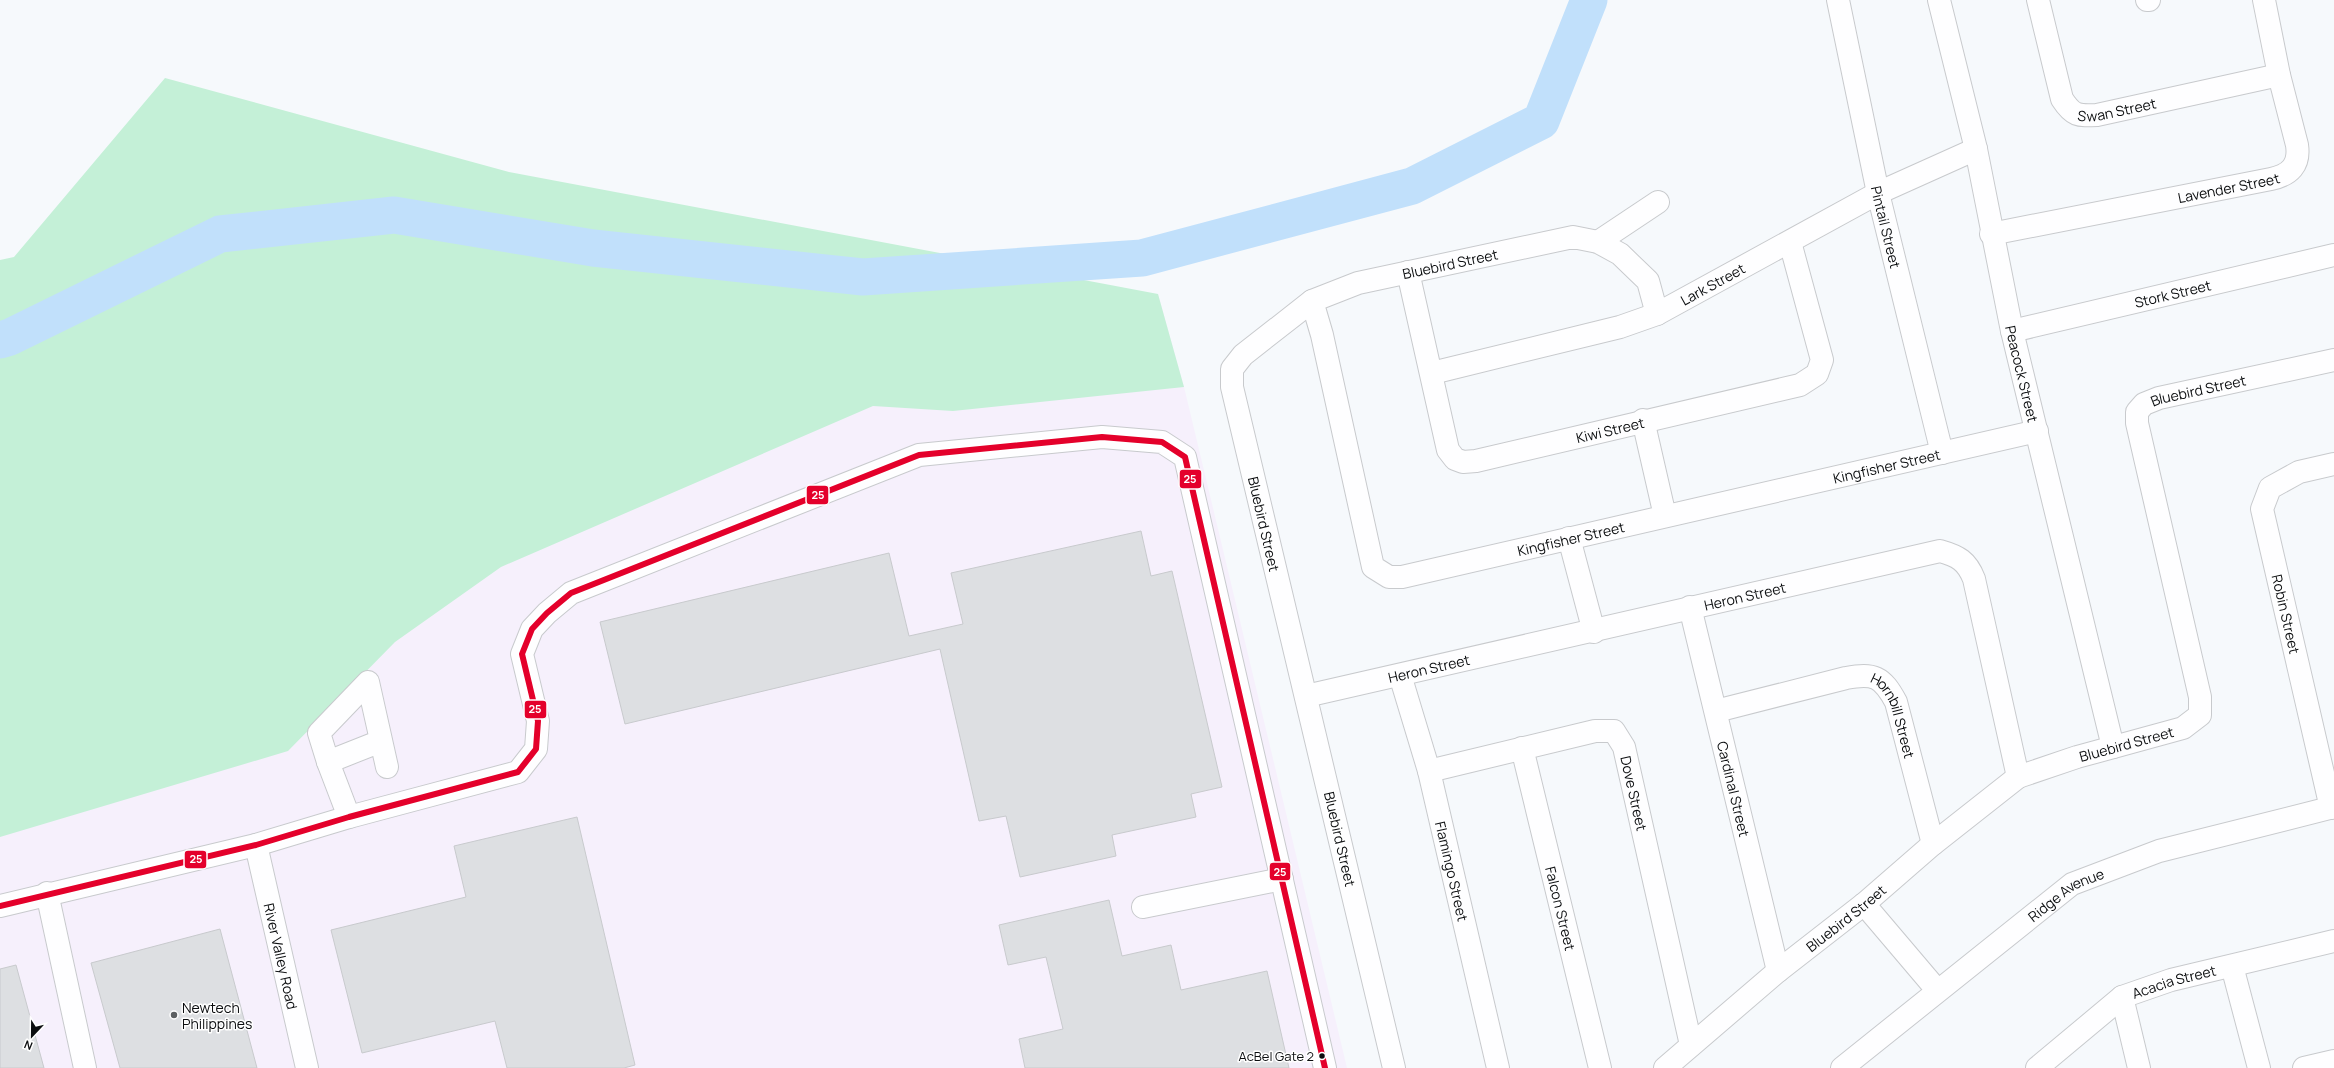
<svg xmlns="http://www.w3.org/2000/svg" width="2334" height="1068" font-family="Manrope,sans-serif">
  <rect width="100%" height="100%" fill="#f6f9fc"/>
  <!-- industrial -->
  <path fill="#f6f0fc" d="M467 289 1158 294 1184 387 1347 1068H0V413Z"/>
  <!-- green -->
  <path fill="#c4f0d7" d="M165 78 509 172 1158 294 1184 387 953 411 873 406 501 567 395 642 288 751 0 837V260L14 257Z"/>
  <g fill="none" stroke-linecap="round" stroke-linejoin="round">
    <!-- river -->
    <path stroke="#c1e0fb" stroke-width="37" d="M0 340 10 337 220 234 394 215 593 248 863 277 1142 258 1412 186 1541 121 1589 0"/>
  </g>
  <!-- building -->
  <path fill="#dddfe2" stroke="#c8cacd" d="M1141 531 1151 576 1172 571 1222 787 1191 794 1196 817 1112 835 1116 856 1020 877 1006 816 979 821 940 649 625 724 600 622 889 553 909 636 963 624 951 573Z
    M577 817 635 1065 624 1068H507L495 1021 362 1053 331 930 466 897 454 846Z
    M1109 900 1122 956 1171 945 1181 990 1267 971 1289 1068H1025L1019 1039 1063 1029 1046 957 1008 965 999 925Z
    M220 929 257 1068H120L91 963Z
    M16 965 44 1068H0V969Z"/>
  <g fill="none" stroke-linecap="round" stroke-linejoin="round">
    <!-- minor casing -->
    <g stroke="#c8cacd" stroke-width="24">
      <g id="minor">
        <path id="s1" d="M1838 0 1878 193 1942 453"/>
        <path id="s2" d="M1939 0 1976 149 2012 331 2113 747"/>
        <path id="s3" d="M2038 0 2062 99C2073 116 2078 116 2097 115L2279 75"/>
        <path d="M2147 0H2149"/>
        <path id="s4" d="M1991 234 2271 179C2290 175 2300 165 2297 145L2279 75 2264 0"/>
        <path d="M1598 242 1658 202"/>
        <path id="s5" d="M1408 272 1448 450 1455 459 1463 462 1476 461 1800 385 1817 374 1822 360 1790 242"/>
        <path id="s6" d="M1312 301 1322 335 1373 567 1389 577H1402L2037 431"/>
        <path id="s7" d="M2012 331 2334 255"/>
        <path id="s8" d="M1432 373 1620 327 1657 314 1878 193 1976 149"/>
        <path d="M1643 420 1665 516"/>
        <path d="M1569 538 1594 632"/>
        <path id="s9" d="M1690 607 1778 971"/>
        <path id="s10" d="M1400 675 1429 771 1498 1068"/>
        <path id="s11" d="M1306 696 1940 551C1958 556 1967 561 1974 579L2018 777"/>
        <path id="s12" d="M1716 711 1846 678C1874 673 1882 676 1896 702L1933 844"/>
        <path d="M381 741 328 762 319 733 368 682 387 767"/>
        <path id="s13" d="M1522 748 1600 1068"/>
        <path d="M328 762 349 817"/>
        <path id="s14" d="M1429 771 1595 731H1614L1624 747 1691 1045"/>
        <path d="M2331 808 2262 509 2270 488 2299 472 2334 464"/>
        <path id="s15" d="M256 845 307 1068"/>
        <path d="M47 893 85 1068"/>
        <path d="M1864 904 1937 990"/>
        <path d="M0 906 256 845 349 817 518 772 536 749 538 721 522 654 532 629 547 613 571 593 919 455 1102 437 1162 442 1185 457 1325 1068"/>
        <path d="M1143 907 1282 879"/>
        <path d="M2232 966 2259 1068"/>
        <path d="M2122 997 2139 1068"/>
        <path id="s16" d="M1394 1068 1232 387V369L1243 355 1312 301 1358 283 1573 237 1598 242 1620 254 1648 281 1657 314"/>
        <path id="s17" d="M1665 1068 1778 971 1864 904 1933 844 2018 777 2077 757 2183 728 2200 715V697L2137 423V412L2144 404 2159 398 2334 360"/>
        <path id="s18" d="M1842 1068 2072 884 2159 851 2334 807"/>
        <path id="s19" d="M2037 1068 2122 997 2171 980 2334 941"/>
        <path d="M2304 1068 2334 1061"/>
      </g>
    </g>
    <!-- minor -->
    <use href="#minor" stroke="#fefeff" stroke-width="22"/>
    <!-- bus-1 casing -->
    <g stroke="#fff" stroke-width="9">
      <path id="bus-1" d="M0 906 256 845 349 817 518 772 536 749 538 721 522 654 532 629 547 613 571 593 919 455 1102 437 1162 442 1185 457 1325 1068"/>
    </g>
    <!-- bus-1 -->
    <use href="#bus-1" stroke="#e4002b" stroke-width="6"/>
  </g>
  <!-- markers -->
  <circle fill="#5d6062" stroke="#fff" stroke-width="1.5" cx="174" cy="1015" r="4"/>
  <circle fill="#0b0d0f" stroke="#fff" stroke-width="1.5" cx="1322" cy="1056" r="3.5"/>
  <g text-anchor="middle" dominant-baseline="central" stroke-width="3" stroke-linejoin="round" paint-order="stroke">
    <!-- bus labels -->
    <g font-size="13" fill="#0b0d0f" stroke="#fff" text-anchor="end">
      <text x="1314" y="1056">AcBel Gate 2</text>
    </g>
    <!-- street labels -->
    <g font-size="14" fill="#0b0d0f" stroke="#fff">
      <text stroke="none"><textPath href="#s3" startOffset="164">Swan Street</textPath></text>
      <text stroke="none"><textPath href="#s4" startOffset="242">Lavender Street</textPath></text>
      <text stroke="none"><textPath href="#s1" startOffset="232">Pintail Street</textPath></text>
      <text stroke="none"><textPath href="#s16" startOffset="967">Bluebird Street</textPath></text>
      <text stroke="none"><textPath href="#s8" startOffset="296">Lark Street</textPath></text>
      <text stroke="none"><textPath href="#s7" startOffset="165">Stork Street</textPath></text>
      <text stroke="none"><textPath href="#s2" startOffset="383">Peacock Street</textPath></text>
      <text stroke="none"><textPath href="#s17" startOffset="1028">Bluebird Street</textPath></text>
      <text stroke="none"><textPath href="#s5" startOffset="353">Kiwi Street</textPath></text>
      <text stroke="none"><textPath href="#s6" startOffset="802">Kingfisher Street</textPath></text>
      <text transform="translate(1264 524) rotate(77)">Bluebird Street</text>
      <text stroke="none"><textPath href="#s6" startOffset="478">Kingfisher Street</textPath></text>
      <text stroke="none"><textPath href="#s11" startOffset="450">Heron Street</textPath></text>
      <text transform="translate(2286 614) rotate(77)">Robin Street</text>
      <text stroke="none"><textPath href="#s11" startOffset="126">Heron Street</textPath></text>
      <text stroke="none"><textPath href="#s12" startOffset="207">Hornbill Street</textPath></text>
      <text stroke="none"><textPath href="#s17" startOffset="571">Bluebird Street</textPath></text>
      <text stroke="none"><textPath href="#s9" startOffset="187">Cardinal Street</textPath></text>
      <text stroke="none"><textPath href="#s14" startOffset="256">Dove Street</textPath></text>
      <text transform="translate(1340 839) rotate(77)">Bluebird Street</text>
      <text stroke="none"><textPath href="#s10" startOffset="203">Flamingo Street</textPath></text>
      <text stroke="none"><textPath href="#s18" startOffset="284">Ridge Avenue</textPath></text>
      <text stroke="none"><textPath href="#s13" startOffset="165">Falcon Street</textPath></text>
      <text stroke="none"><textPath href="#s17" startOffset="235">Bluebird Street</textPath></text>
      <text stroke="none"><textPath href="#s15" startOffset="114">River Valley Road</textPath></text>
      <text stroke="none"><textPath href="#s19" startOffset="165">Acacia Street</textPath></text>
    </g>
    <!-- poi labels -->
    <g font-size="14" fill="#0b0d0f" stroke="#fff" text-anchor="start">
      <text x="182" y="1007">Newtech<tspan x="182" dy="16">Philippines</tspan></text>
    </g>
  </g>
  <g stroke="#fff" stroke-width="1.5">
    <rect x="1179" y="469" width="23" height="20" rx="4" fill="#e4002b"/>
    <rect x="806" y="485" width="23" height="20" rx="4" fill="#e4002b"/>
    <rect x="524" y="700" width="23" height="19" rx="4" fill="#e4002b"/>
    <rect x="184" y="850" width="23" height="19" rx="4" fill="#e4002b"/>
    <rect x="1269" y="862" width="22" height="19" rx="4" fill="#e4002b"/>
  </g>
  <g font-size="11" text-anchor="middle" font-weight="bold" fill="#fff">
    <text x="1190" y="483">25</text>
    <text x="818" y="499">25</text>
    <text x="535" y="713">25</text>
    <text x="196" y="863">25</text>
    <text x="1280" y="876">25</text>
  </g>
  <!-- north arrow -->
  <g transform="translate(32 1036) rotate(202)" stroke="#ffffff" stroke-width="3" paint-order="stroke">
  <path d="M0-3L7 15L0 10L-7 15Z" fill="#0b0d0f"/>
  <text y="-6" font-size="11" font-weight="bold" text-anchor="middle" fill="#0b0d0f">N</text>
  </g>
</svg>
